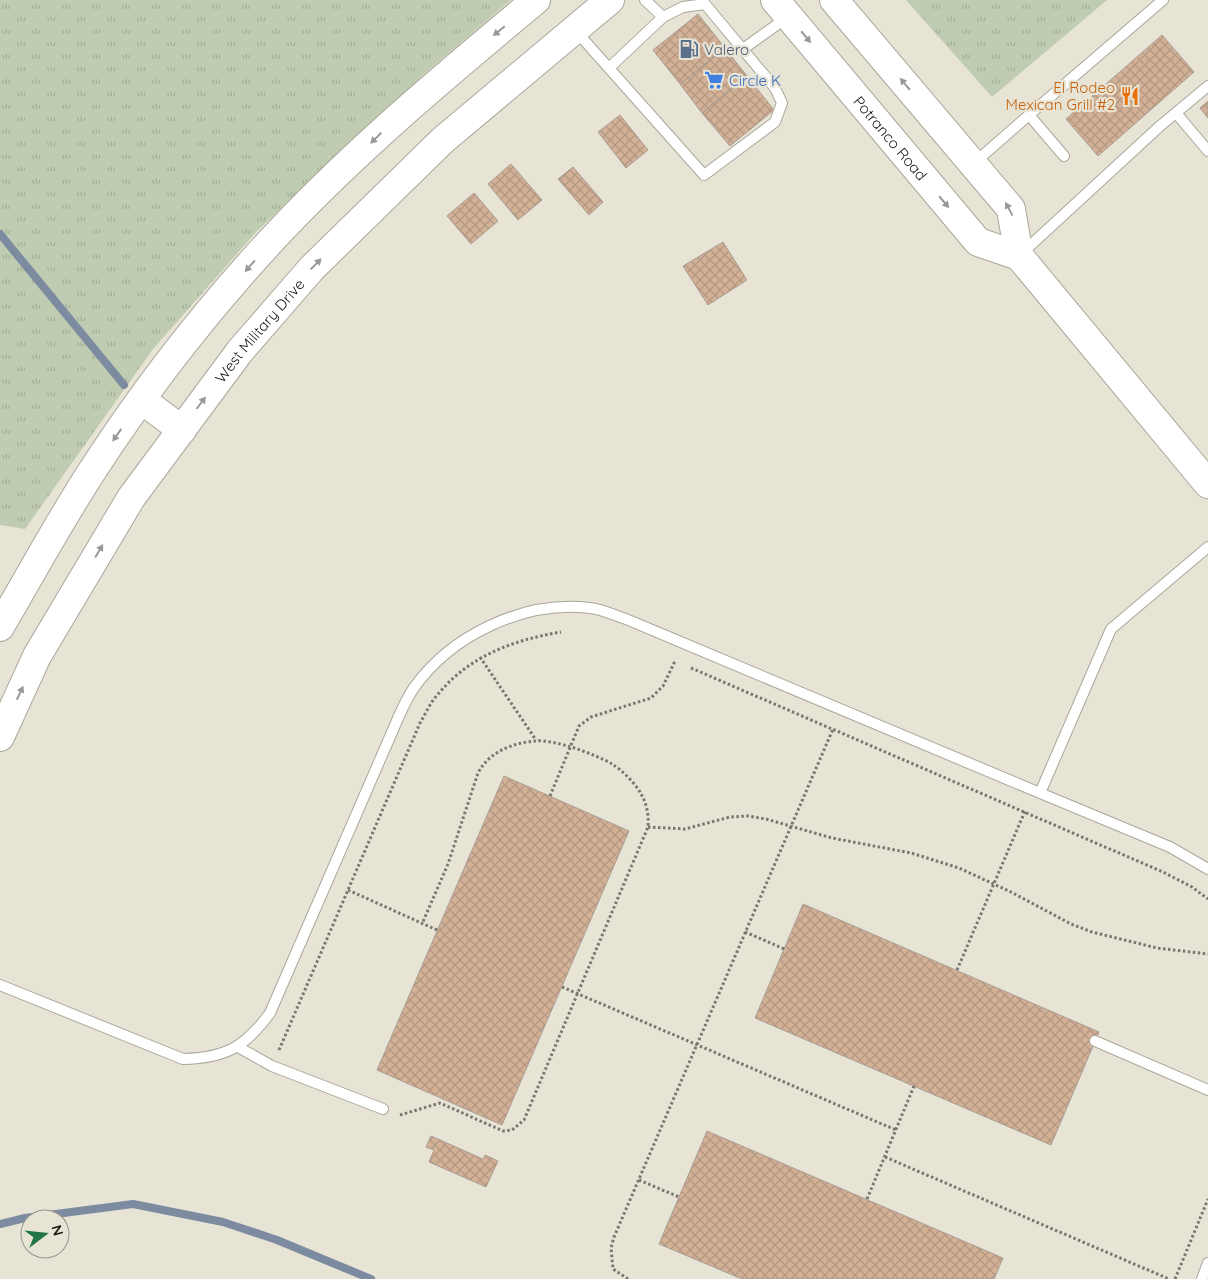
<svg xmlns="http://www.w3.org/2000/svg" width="1208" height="1279" font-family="Quicksand,sans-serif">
  <defs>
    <pattern id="grass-tufts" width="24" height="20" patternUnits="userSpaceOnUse" patternTransform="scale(1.25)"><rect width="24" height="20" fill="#bfccb2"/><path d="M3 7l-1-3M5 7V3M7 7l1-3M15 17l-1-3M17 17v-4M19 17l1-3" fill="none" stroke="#a4af98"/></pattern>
    <pattern id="building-cross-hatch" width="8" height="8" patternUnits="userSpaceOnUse" patternTransform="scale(1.25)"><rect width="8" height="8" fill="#d2b197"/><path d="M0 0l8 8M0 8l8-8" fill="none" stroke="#b49881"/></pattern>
  </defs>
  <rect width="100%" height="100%" fill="#e7e4d6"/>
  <!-- grass -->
  <path fill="url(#grass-tufts)" d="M0 0H511L425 73 258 230 153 349 25 529 0 525Z
    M906 0H1107L992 97Z"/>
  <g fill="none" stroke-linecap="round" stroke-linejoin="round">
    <!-- stream -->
    <path stroke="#7d8ba1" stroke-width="8" d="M0 234 124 385
      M0 1224 25 1218 133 1204 223 1222 277 1240 371 1279"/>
  </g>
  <!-- building -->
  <path fill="url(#building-cross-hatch)" stroke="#aa9e95" d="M698 14 725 48 680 84 653 50Z
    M1162 35 1194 72 1098 156 1066 119Z
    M725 48 747 76 702 113 680 84Z
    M747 76 774 110 730 146 702 113Z
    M1208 101V118L1200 108Z
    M620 115 648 150 626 168 598 132Z
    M511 164 542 200 518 220 488 184Z
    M573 167 603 202 589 215 558 179Z
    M474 193 498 221 471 244 447 216Z
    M723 242 747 280 708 305 683 266Z
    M504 776 629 831 502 1125 377 1070Z
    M803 904 1099 1032 1051 1145 755 1018Z
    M707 1131 1003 1258 994 1279H742L659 1244Z
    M431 1136 483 1159 485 1155 498 1161 486 1187 429 1162 434 1150 426 1147Z"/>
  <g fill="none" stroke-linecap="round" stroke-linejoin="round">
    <!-- service casing -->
    <g stroke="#aaa79a" stroke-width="12">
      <path id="service" d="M575 30 704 175 775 122 782 103 775 88 705 4 683 7 663 17 645 0
        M743 49 789 16
        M609 68 663 17
        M1176 113 1208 151
        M1029 115 1163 0
        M973 164 1029 115 1064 156
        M1021 254 1160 126 1208 86
        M1208 547 1111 629 1040 793 1170 847 1208 869
        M0 985 183 1059C226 1058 245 1047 270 1013L399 716C403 707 408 697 413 689 451 635 524 600 590 608 601 609 614 615 626 619L1040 793
        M1095 1041 1208 1090
        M238 1047 272 1066 383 1109
        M1202 1279 1208 1263"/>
    </g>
    <!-- secondary casing -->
    <g stroke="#aaa79a" stroke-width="30">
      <g id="secondary">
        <path d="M142 400 182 430"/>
        <path d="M0 627C31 574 60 520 94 468 148 385 214 301 282 229 361 146 448 73 536 0"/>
        <path id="s1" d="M0 737 37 656 131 498 240 351 312 268 443 140 610 0"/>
      </g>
    </g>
    <!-- primary casing -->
    <g stroke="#aaa79a" stroke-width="30">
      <g id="primary">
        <path id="s2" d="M775 0 978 242 1019 256"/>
        <path d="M834 0 1011 209 1019 256 1208 484"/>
      </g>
    </g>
    <!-- path -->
    <path stroke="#78766d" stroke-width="3" stroke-dasharray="2.5 2.5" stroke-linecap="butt" d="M480 657 536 740
      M691 668 1163 872 1192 887 1208 899
      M550 796 579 726 591 717 651 698 663 686 675 661
      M648 827 685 829 730 817 748 816 766 819 832 838 911 853 959 868 1011 892 1071 924 1092 932 1157 948 1208 954
      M348 890 437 930
      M745 932 784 949
      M957 970 1025 811
      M562 987 896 1130
      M279 1050 420 723C426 713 431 701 439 693 471 655 514 640 561 632
      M400 1115 440 1103 503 1131 512 1130 524 1120 648 827C649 816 647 804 641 794 636 784 622 770 612 764 595 754 554 739 535 741 512 743 489 752 478 773L448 864 422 924
      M885 1157 1169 1279
      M639 1180 679 1197
      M867 1199 914 1086
      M628 1279 613 1269 611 1248 614 1237 833 729
      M1175 1279 1208 1199"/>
    <!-- service -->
    <use href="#service" stroke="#fff" stroke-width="10"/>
    <!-- secondary -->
    <use href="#secondary" stroke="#fff" stroke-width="28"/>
    <!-- primary -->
    <use href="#primary" stroke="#fff" stroke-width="28"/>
  </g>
  <!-- one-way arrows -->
  <defs><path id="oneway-solid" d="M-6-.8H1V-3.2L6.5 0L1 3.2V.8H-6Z" transform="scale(1.25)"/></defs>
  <g fill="#989896">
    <use href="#oneway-solid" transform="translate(499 31) rotate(141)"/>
    <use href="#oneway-solid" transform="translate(806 37) rotate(50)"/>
    <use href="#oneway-solid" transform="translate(905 84) rotate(-130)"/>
    <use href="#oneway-solid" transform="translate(376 138) rotate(136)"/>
    <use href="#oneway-solid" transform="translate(944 202) rotate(50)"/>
    <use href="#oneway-solid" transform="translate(1009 209) rotate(-118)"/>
    <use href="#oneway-solid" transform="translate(316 264) rotate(-45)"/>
    <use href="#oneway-solid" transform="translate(250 266) rotate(131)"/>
    <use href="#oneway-solid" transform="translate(201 403) rotate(-53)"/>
    <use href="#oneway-solid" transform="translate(117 435) rotate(125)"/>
    <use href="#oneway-solid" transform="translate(99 551) rotate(-59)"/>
    <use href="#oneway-solid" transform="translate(20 693) rotate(-65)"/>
  </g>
  <!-- icons -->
  <defs>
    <g id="fuel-bare" transform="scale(1.5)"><path d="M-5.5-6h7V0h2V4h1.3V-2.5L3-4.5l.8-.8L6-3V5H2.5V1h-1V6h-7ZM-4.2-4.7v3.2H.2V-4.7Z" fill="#5c6f8a" stroke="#e7e4d6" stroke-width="2.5" paint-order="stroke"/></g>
    <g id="supermarket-bare" transform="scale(1.5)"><path d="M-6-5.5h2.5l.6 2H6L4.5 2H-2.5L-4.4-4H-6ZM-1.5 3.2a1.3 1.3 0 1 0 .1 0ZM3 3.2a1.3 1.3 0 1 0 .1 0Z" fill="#3f7fe0" stroke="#e7e4d6" stroke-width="2.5" paint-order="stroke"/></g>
    <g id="restaurant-bare" transform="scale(1.5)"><path d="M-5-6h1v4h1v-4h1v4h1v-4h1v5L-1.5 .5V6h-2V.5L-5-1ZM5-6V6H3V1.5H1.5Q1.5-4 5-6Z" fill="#e8710a" stroke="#e7e4d6" stroke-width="2.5" paint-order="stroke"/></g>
  </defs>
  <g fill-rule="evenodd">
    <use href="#fuel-bare" x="689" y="49"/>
    <use href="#supermarket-bare" x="714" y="80"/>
    <use href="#restaurant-bare" x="1130" y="96"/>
  </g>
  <g text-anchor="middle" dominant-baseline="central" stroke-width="4.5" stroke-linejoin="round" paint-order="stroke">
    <!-- service labels -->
    <g font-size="15" fill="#4e5e75" stroke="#e7e4d6" text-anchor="start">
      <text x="704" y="49">Valero</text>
    </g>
    <!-- shop labels -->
    <g font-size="15" fill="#366cbe" stroke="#e7e4d6" text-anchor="start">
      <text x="729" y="80">Circle K</text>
    </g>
    <!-- food labels -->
    <g font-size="15" fill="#c56008" stroke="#e7e4d6" text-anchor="end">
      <text x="1115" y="87">El Rodeo<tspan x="1115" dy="17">Mexican Grill #2</tspan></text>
    </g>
    <!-- street labels -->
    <g font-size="15" fill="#1b1a15" stroke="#e7e4d6">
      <text stroke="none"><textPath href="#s2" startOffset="180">Potranco Road</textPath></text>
      <text stroke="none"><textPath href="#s1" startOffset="484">West Military Drive</textPath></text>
    </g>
  </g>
  <!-- north arrow -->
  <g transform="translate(45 1234) rotate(74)"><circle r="24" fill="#e7e4d6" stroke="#959389"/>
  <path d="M0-4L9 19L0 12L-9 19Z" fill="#207547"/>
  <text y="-8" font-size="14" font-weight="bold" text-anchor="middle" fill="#1b1a15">N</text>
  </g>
</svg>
